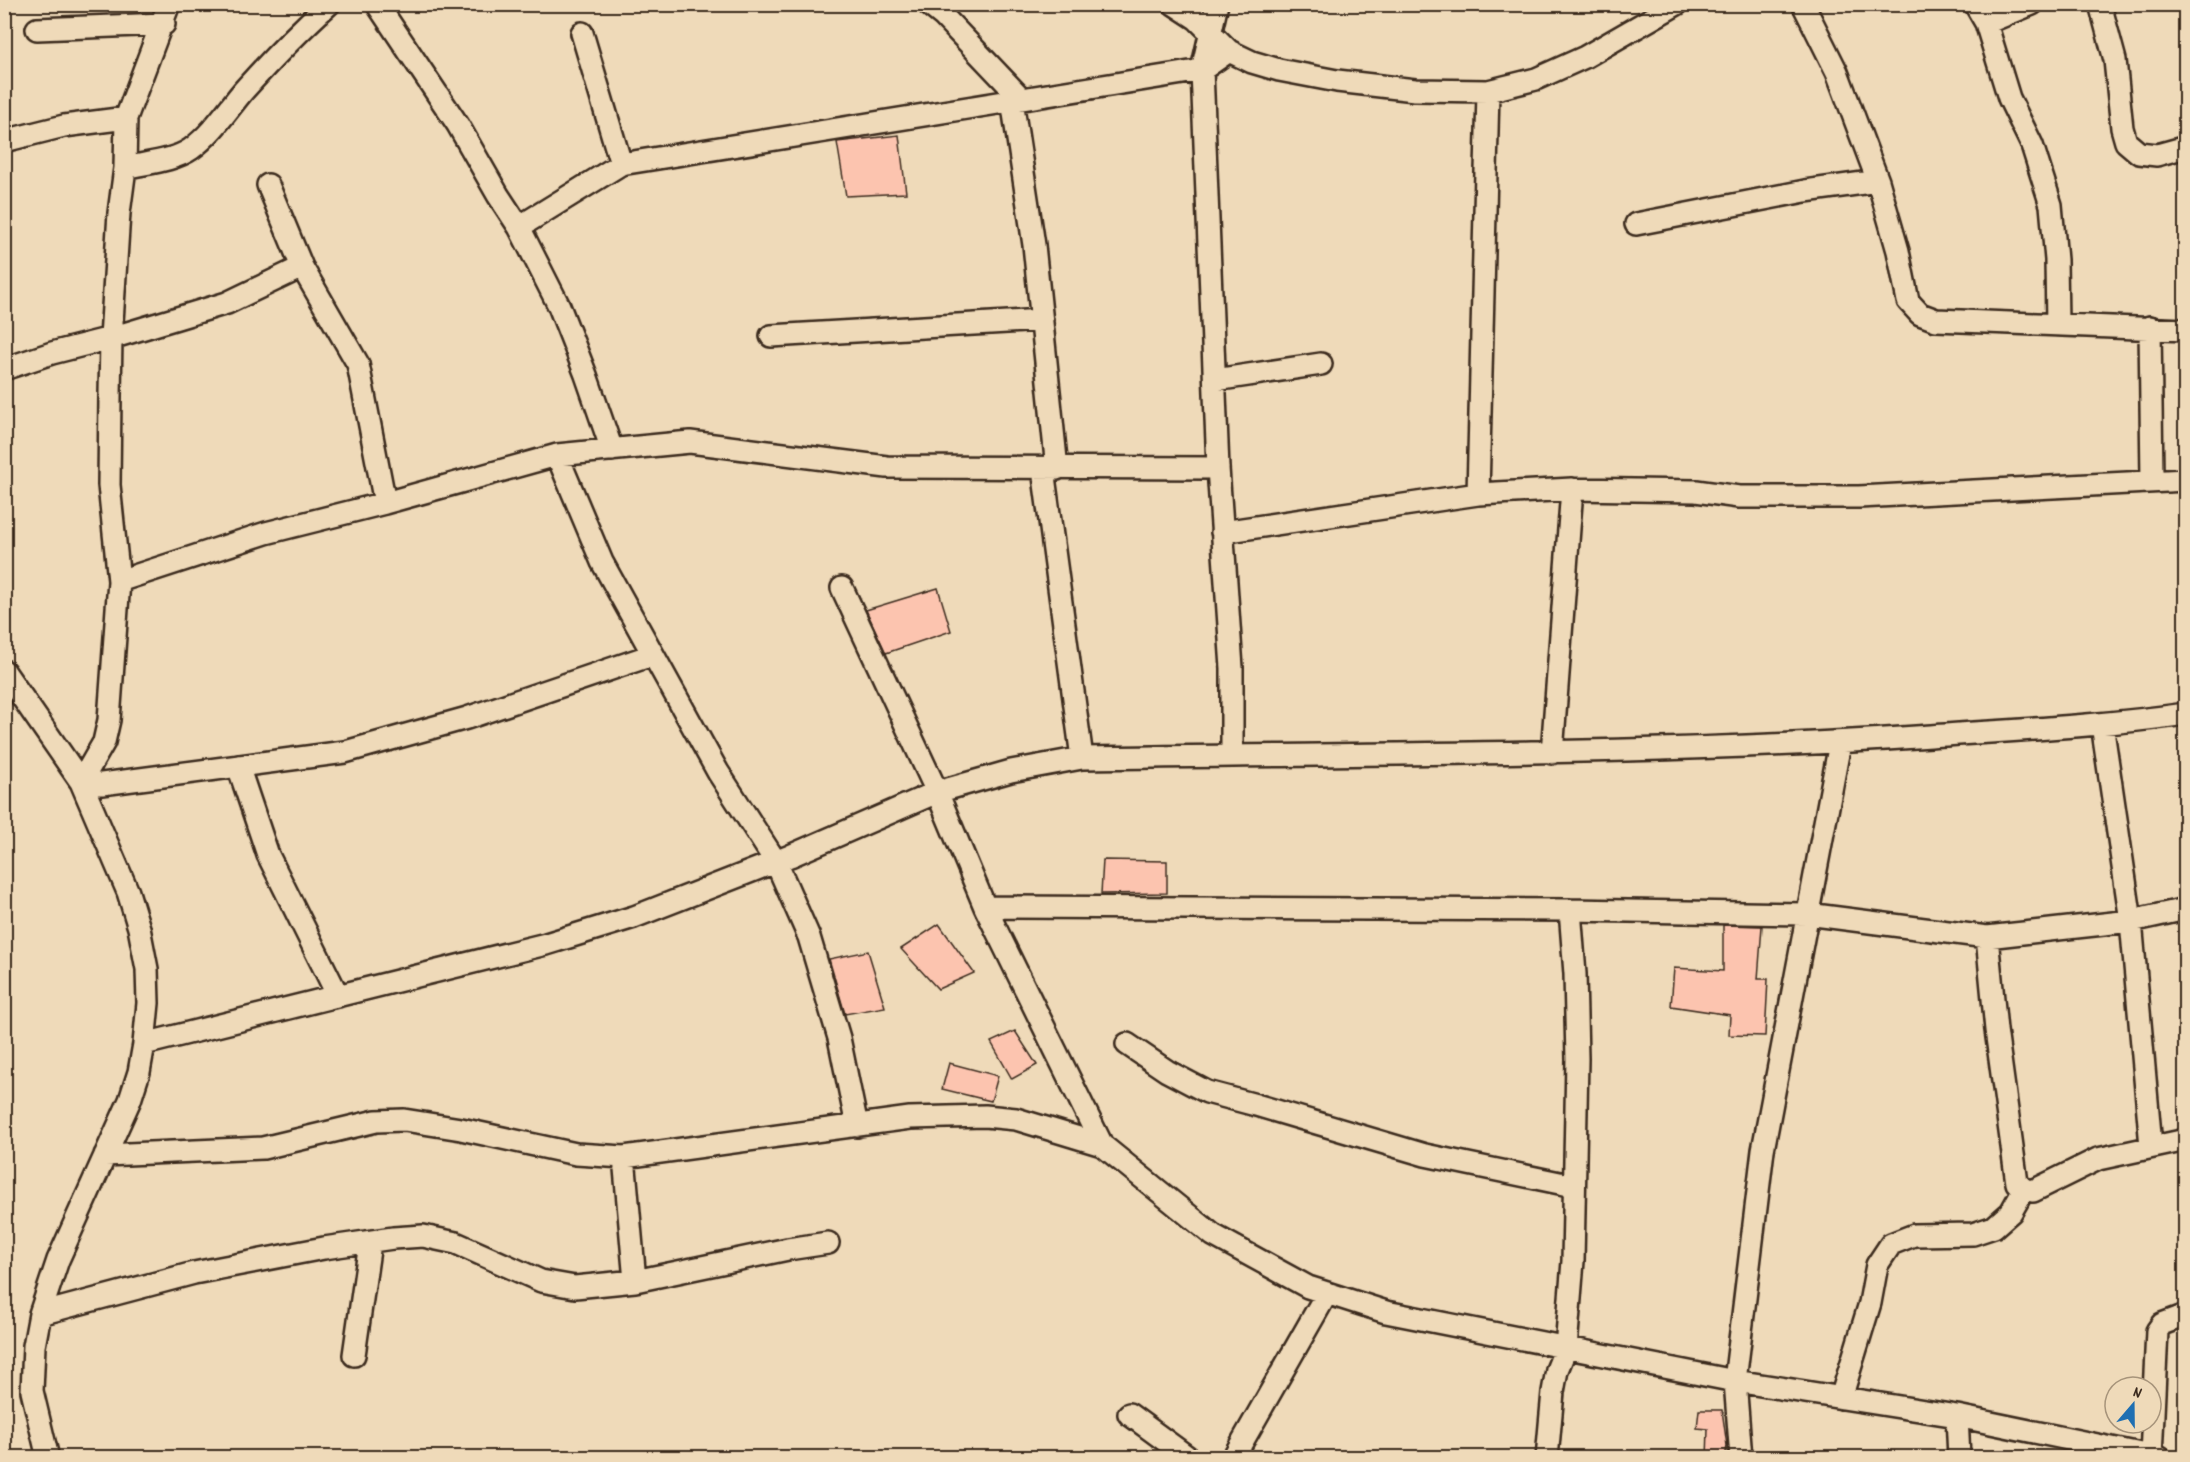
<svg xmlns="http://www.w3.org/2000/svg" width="2190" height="1462" font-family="Dekko,sans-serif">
  <rect width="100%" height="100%" fill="#efdab9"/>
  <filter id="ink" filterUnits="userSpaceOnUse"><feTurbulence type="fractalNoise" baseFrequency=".0167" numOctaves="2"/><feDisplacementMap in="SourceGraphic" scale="12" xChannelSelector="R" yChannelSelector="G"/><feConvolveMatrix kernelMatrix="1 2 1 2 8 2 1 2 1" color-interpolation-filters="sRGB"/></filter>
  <g filter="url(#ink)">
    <!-- building -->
    <path fill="#fcc4af" stroke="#3b2a1e" stroke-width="1.5" d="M899 135 906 193 846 196 837 142Z
      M938 588 951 631 886 653 866 610Z
      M1103 860 1167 861V893L1101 894Z
      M939 924 974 973 938 989 901 949Z
      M1723 925 1762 926 1758 979H1768L1765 1036 1729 1035 1730 1015 1671 1006 1674 968 1723 971Z
      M868 951 885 1007 845 1014 829 959Z
      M1015 1031 1037 1065 1012 1079 991 1042Z
      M949 1063 998 1076 991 1101 942 1089Z
      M1699 1410H1722L1727 1446 1725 1458H1707L1708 1429 1697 1428Z"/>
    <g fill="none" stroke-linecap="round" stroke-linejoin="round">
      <!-- minor casing -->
      <g stroke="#3b2a1e" stroke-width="26">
        <path id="minor" d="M169 4 126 118 125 168 119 213 111 338 110 396 109 485 119 581 109 720 104 742 81 782 102 784 345 752 467 718 652 655
          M377 4 458 125 498 195 519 227 559 306 586 375 612 450
          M928 4 943 16 1021 98
          M1174 4 1197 19 1229 51 1252 62 1279 70 1337 81 1415 90 1488 91 1536 79 1585 57 1677 4
          M1803 4 1837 72 1878 181 1898 251 1908 301 1920 314 1936 320 2186 330
          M1975 4 1986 23 2009 98 2032 145 2051 205 2056 260 2057 324
          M2100 4 2115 60 2122 128 2126 142 2139 153 2157 155 2186 147
          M1986 23 2032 4
          M37 29 164 24
          M582 33 621 164
          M1229 51 1202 70 1218 468 1232 668V755
          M1012 100 1034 245 1057 469
          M4 141 64 126 126 118
          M125 168C145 163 174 161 191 149 213 133 227 110 244 90 271 60 299 31 329 4
          M268 185 302 267 358 364 385 503
          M1636 224 1805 191 1878 181
          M519 227 621 164 1202 70 1217 4
          M2150 327 2152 480
          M771 336 1042 320
          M4 369 52 353 111 338 227 303 302 267
          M1215 380 1321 364
          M557 455 602 562 718 772 776 862 809 937 839 1038 857 1126
          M1043 469 1082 758
          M1478 494 1488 91
          M1222 532 1478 494 1572 489 1696 491 1739 497H1859L2186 480
          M119 581 266 533 385 503 557 455 690 442 887 467 1218 468
          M842 588 937 792 985 907 1102 1145
          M4 671 81 782 128 892 139 928 147 969 148 1003 144 1044 139 1072 130 1100 58 1260 40 1314 34 1346 32 1391 48 1458
          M2102 724 2131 921 2151 1146
          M1552 753 1572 489
          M238 766 268 855 338 996
          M985 907 1570 910 1807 914 1987 937 2131 921 2186 909
          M1987 937 1996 1030 2017 1183 2024 1189 2033 1191 2098 1159 2186 1140
          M144 1044 546 944 634 917 790 856 937 792 1011 771 1082 758C1365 753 1649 756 1931 736 2016 730 2101 726 2186 714
          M1127 1044 1167 1071 1207 1092 1256 1105 1425 1155 1574 1186
          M105 1155 263 1148 376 1121 404 1120 461 1129 576 1154 624 1157 910 1118 985 1116 1016 1119 1102 1145 1213 1235 1308 1287 1386 1312 1735 1381 1957 1416 2160 1458
          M624 1157 635 1281
          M40 1314 194 1273 324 1248 393 1238 423 1236 456 1243 541 1281 575 1287 635 1281 788 1249 828 1243
          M354 1355 370 1243
          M1841 1398 1870 1303 1877 1265 1891 1244 1914 1235 1973 1234 1994 1227 2011 1212 2024 1189
          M1129 1414 1189 1458
          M1957 1416 1959 1458
          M2151 1456 2157 1331 2162 1324 2186 1315
          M1233 1458 1327 1293
          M1547 1458 1553 1392 1557 1370 1566 1348 1573 1261 1577 1059 1575 974 1570 910
          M1741 1458 1735 1381 1763 1150 1840 743"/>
      </g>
      <!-- minor -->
      <use href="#minor" stroke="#efdab9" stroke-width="21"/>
    </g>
  </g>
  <!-- margin -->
  <rect width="2190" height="1462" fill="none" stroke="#efdab9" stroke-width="24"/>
  <rect x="12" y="12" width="2166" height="1438" fill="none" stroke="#3b2a1e" stroke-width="2" filter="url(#ink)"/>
  <!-- north arrow -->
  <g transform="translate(2133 1405) rotate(20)"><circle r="28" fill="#efdab9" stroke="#a7947b" stroke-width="1.5"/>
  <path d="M0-4.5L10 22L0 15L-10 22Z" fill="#1f6fb2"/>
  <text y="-9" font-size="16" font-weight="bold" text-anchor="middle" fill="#3b2a1e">N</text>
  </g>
</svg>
